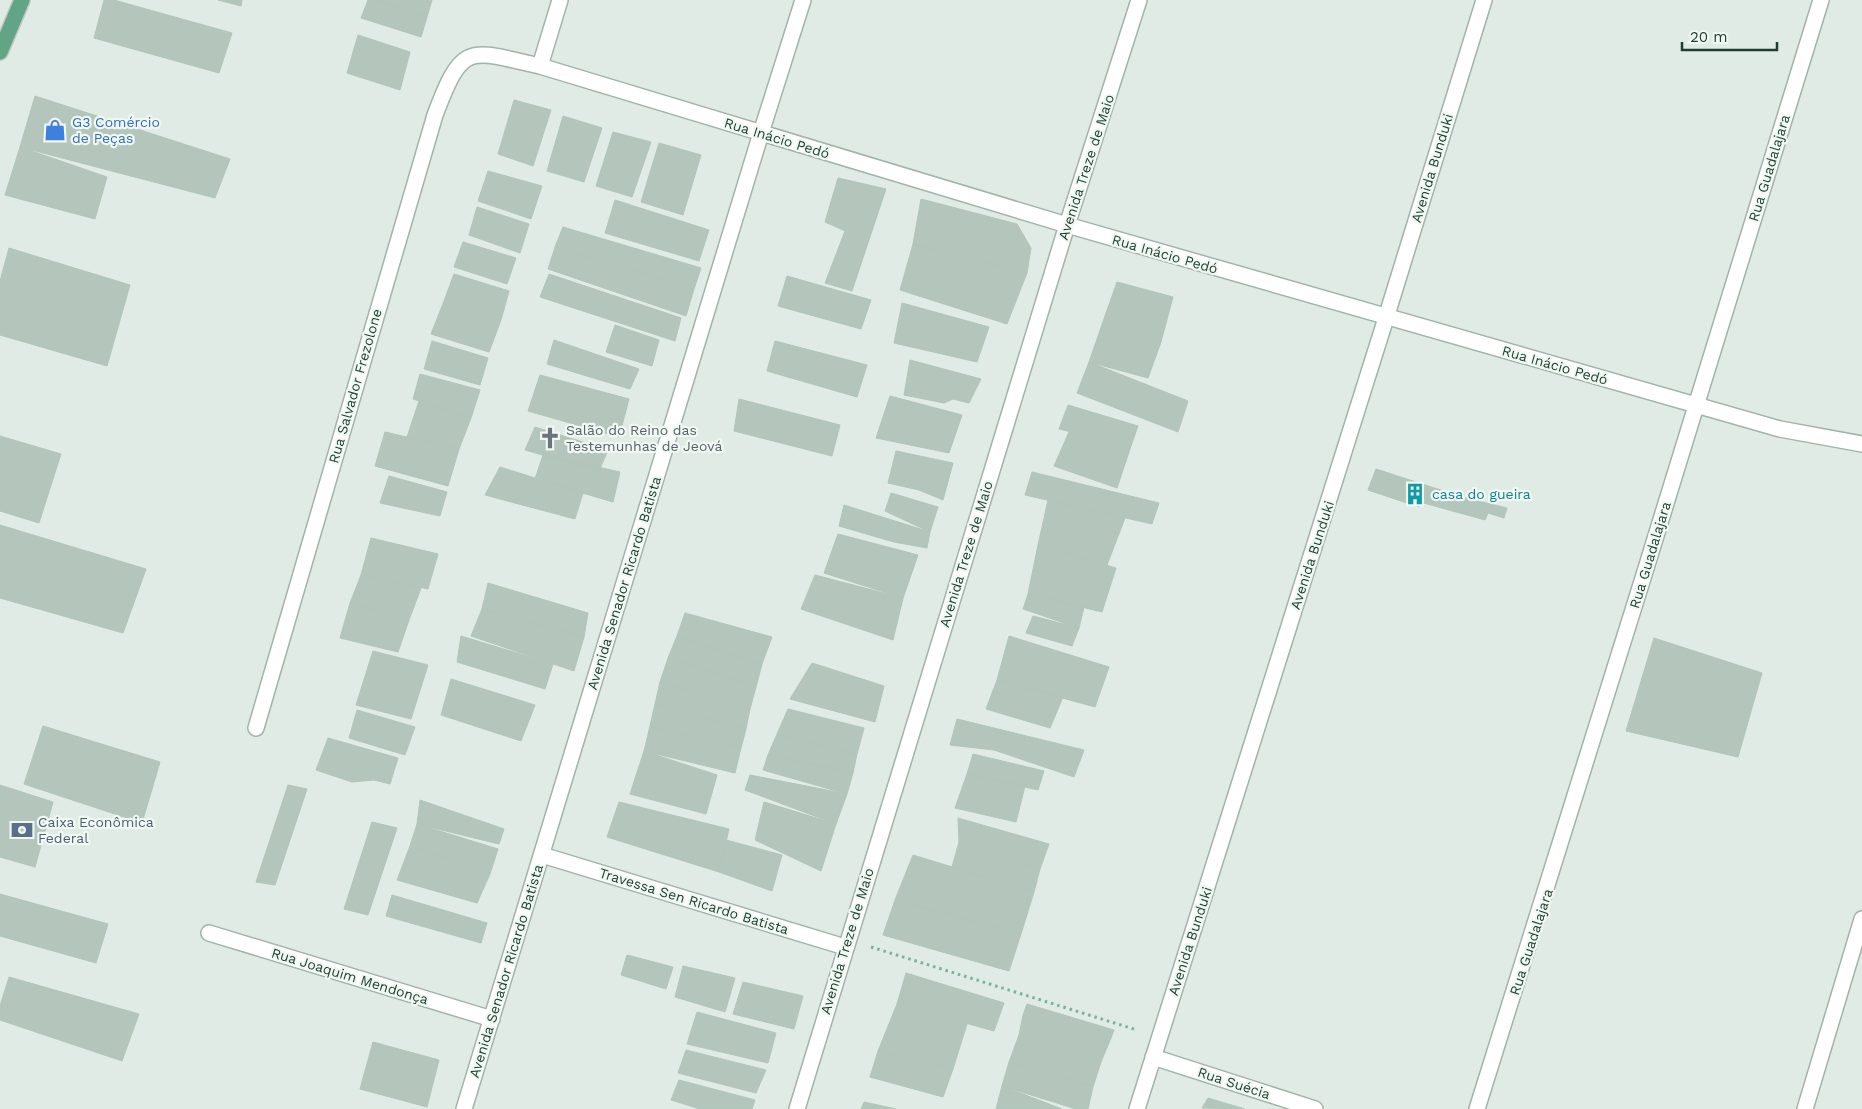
<svg xmlns="http://www.w3.org/2000/svg" width="1862" height="1109" font-family="'Work Sans',sans-serif">
  <rect width="100%" height="100%" fill="#dfebe4"/>
  <!-- building -->
  <path fill="#b4c6bc" stroke="#b1c5b9" d="M104 0H114L232 33 219 73 94 38Z
    M218 0H242L241 6Z
    M368 0H375L427 17 421 37 361 18Z
    M375 0H432L427 17Z
    M358 35 410 52 400 90 347 73Z
    M35 96 230 159 215 198 20 147Z
    M514 100 551 110 533 166 498 154Z
    M563 116 602 128 584 182 547 171Z
    M613 132 651 142 632 197 596 186Z
    M659 143 701 155 683 215 641 202Z
    M20 147 107 177 95 219 5 195Z
    M488 171 542 186 531 219 478 201Z
    M838 178 886 189 852 291 825 283 845 231 825 222Z
    M921 199 1017 224 1031 248 1027 273 913 244Z
    M615 200 709 230 699 261 605 233Z
    M477 207 529 224 520 253 469 235Z
    M563 227 701 268 694 289 555 247Z
    M463 242 516 258 507 284 454 267Z
    M913 244 1027 273 1007 324 900 290Z
    M555 247 694 289 686 316 548 269Z
    M9 248 130 285 107 366 0 335V281Z
    M454 274 509 291 501 320 444 301Z
    M549 274 681 318 675 341 540 297Z
    M787 276 871 300 861 329 778 306Z
    M1117 282 1173 297 1161 342 1104 319Z
    M444 301 501 320 489 352 431 334Z
    M902 303 989 327 977 362 894 343Z
    M1104 319 1161 342 1148 378 1089 362Z
    M615 325 659 340 652 366 606 352Z
    M554 340 639 369 630 389 547 364Z
    M432 341 488 358 480 385 424 369Z
    M775 341 867 365 857 397 767 371Z
    M910 360 981 379 969 403 953 399 944 403 904 395Z
    M1089 362 1188 401 1178 432 1077 393Z
    M420 374 480 390 471 418 413 399Z
    M540 375 629 399 619 437 528 411Z
    M890 396 962 415 949 453 876 438Z
    M739 399 840 425 832 456 734 431Z
    M419 401 471 418 459 449 407 437Z
    M1068 405 1138 426 1131 446 1059 429Z
    M535 427 608 450 599 471 525 450Z
    M385 432 459 449 448 486 375 466Z
    M1069 432 1131 446 1117 488 1054 466Z
    M0 436 61 454 39 523 0 511Z
    M896 451 953 463 943 500 919 490 888 483Z
    M543 455 620 472 613 502 535 479Z
    M500 467 583 493 575 519 485 495Z
    M1376 469 1462 497 1507 508 1504 518 1488 513 1485 520 1420 502 1419 507 1368 490Z
    M1032 472 1159 503 1152 524 1025 495Z
    M389 476 447 492 440 516 380 503Z
    M891 493 938 507 930 532 885 511Z
    M1048 500 1125 518 1107 565 1038 545Z
    M844 505 930 532 927 548 894 542 839 526Z
    M0 525 146 569 123 633 0 598Z
    M838 534 918 555 903 598 824 573Z
    M371 538 438 554 428 589 361 575Z
    M1038 545 1116 568 1102 612 1028 594Z
    M361 575 421 588 409 620 350 603Z
    M815 575 903 598 893 640 801 609Z
    M488 583 588 613 584 637 482 609Z
    M1028 594 1084 607 1079 628 1023 609Z
    M350 603 409 620 398 652 340 638Z
    M482 609 584 637 574 671 471 636Z
    M685 613 772 637 762 664 677 636Z
    M1033 616 1079 628 1072 646 1026 633Z
    M461 636 553 664 545 689 457 662Z
    M677 636 762 664 756 687 668 658Z
    M1009 636 1109 667 1095 707 997 680Z
    M1654 638 1762 673 1738 757 1626 731Z
    M373 651 428 665 411 719 356 705Z
    M668 658 756 687 750 709 660 682Z
    M812 663 884 686 875 722 790 699Z
    M451 679 535 705 521 741 441 715Z
    M997 680 1063 697 1050 728 986 709Z
    M660 682 750 709 746 729 655 704Z
    M655 704 746 729 741 748 650 726Z
    M788 709 864 728 857 754 777 734Z
    M357 710 415 727 405 755 349 738Z
    M957 719 1084 750 1074 777 994 750 950 745Z
    M43 726 160 762 142 823 24 784Z
    M650 726 741 748 735 773 644 751Z
    M777 734 857 754 853 773 768 755Z
    M328 738 398 758 390 784 374 780 352 782 316 770Z
    M644 751 717 775 706 814 630 794Z
    M973 754 1044 771 1038 790 967 774Z
    M768 755 853 773 847 794 763 770Z
    M967 774 1025 786 1016 822 955 808Z
    M750 775 847 794 836 824 745 790Z
    M0 785 53 802 35 867 0 857Z
    M288 785 307 789 275 885 256 882Z
    M420 800 504 829 499 844 417 824Z
    M619 802 729 829 719 872 607 837Z
    M764 802 836 824 821 871 755 840Z
    M958 818 1049 844 1040 869 959 842Z
    M372 822 397 828 368 915 344 909Z
    M417 824 498 849 490 874 410 846Z
    M726 840 782 855 772 891 719 872Z
    M959 842 1040 869 1034 892 952 867Z
    M410 846 490 874 477 903 397 880Z
    M913 855 1034 892 1021 934 895 900Z
    M0 894 108 924 96 963 0 936Z
    M392 895 487 923 481 943 386 916Z
    M895 900 1021 934 1009 971 883 935Z
    M627 955 673 967 666 989 621 975Z
    M683 966 735 978 725 1012 675 997Z
    M906 973 1004 1003 994 1031 897 1004Z
    M9 977 139 1014 122 1061 0 1020V1006Z
    M743 982 803 996 794 1029 733 1014Z
    M897 1004 967 1024 953 1069 878 1051Z
    M1027 1004 1114 1030 1109 1043 1023 1015Z
    M697 1012 776 1033 768 1063 687 1044Z
    M1023 1015 1109 1043 1101 1062 1019 1035Z
    M1019 1035 1101 1062 1093 1087 1009 1062Z
    M373 1042 439 1060 427 1107 360 1089Z
    M686 1050 766 1070 756 1093 678 1073Z
    M878 1051 953 1069 943 1097 870 1077Z
    M1009 1062 1093 1087 1088 1109H1076L1002 1086Z
    M679 1080 755 1100 752 1109H700L671 1100Z
    M1002 1086 1062 1109H996Z
    M1208 1098 1245 1109 1202 1108Z
    M864 1102 896 1109H861Z"/>
  <g fill="none" stroke-linecap="round" stroke-linejoin="round">
    <!-- minor casing -->
    <g stroke="#a2b3aa" stroke-width="18">
      <path id="minor" d="M540 66 560 0
        M256 728 435 115C463 41 468 50 540 66L1067 225 1780 429 1862 444
        M542 855 845 947
        M209 933 492 1019
        M1153 1057 1315 1109
        M464 1109 761 133 803 0
        M797 1109 1067 225 1139 0
        M1137 1109 1386 318 1484 0
        M1477 1109C1595 740 1706 370 1821 0
        M1805 1109 1862 919"/>
    </g>
    <!-- major casing -->
    <g stroke="#c0c8c5" stroke-width="18">
      <path id="major" d="M0 52 22 0"/>
    </g>
    <!-- path -->
    <path stroke="#7db197" stroke-width="3" stroke-dasharray="2.5 4" stroke-linecap="butt" d="M871 947 1137 1030"/>
    <!-- minor -->
    <use href="#minor" stroke="#fff" stroke-width="15"/>
    <!-- major -->
    <use href="#major" stroke="#61a486" stroke-width="15"/>
  </g>
  <!-- icons -->
  <defs>
    <g id="shop-bare" transform="scale(1.725)"><path d="M-5-2.5h2.3a2.7 3.5 0 0 1 5.4 0H5L5.5 6h-11ZM-1.5-2.5h3a1.5 2.3 0 0 0-3 0Z" fill="#3f7fe0" stroke="#f0f8f2" stroke-width="2.5" paint-order="stroke"/></g>
    <g id="church-bare" transform="scale(1.725)"><path d="M-1.2-6h2.4v3.5h3.3v2.4h-3.3V6h-2.4V-.1h-3.3v-2.4h3.3Z" fill="#6b7280" stroke="#f0f8f2" stroke-width="2.5" paint-order="stroke"/></g>
    <g id="building-bare" transform="scale(1.725)"><path d="M-4-6H4V6H1V3H-1V6H-4ZM-2.5-4.3h1.7v1.8h-1.7ZM.8-4.3h1.7v1.8H.8ZM-2.5-1h1.7V.8h-1.7ZM.8-1h1.7V.8H.8Z" fill="#0f9aa8" stroke="#f0f8f2" stroke-width="2.5" paint-order="stroke"/></g>
    <g id="bank-bare" transform="scale(1.725)"><path d="M-6-4H6V4H-6ZM0-2.3a2.3 2.3 0 1 0 0 4.6a2.3 2.3 0 1 0 0-4.6Z" fill="#5c6f8a" stroke="#f0f8f2" stroke-width="2.5" paint-order="stroke"/></g>
  </defs>
  <g fill-rule="evenodd">
    <use href="#shop-bare" x="55" y="130"/>
    <use href="#church-bare" x="550" y="438"/>
    <use href="#building-bare" x="1415" y="494"/>
    <use href="#bank-bare" x="22" y="830"/>
  </g>
  <g text-anchor="middle" dominant-baseline="central" stroke-width="4.5" stroke-linejoin="round" paint-order="stroke">
    <!-- shop labels -->
    <g font-size="14" fill="#366cbe" stroke="#f0f8f2" text-anchor="start">
      <text x="72" y="122">G3 Comércio<tspan x="72" dy="16">de Peças</tspan></text>
    </g>
    <!-- street labels -->
    <g font-size="14" fill="#1f3c2f" stroke="#f0f8f2">
      <text transform="translate(777 138) rotate(17)">Rua Inácio Pedó</text>
      <text transform="translate(1086 167) rotate(-72)">Avenida Treze de Maio</text>
      <text transform="translate(1432 168) rotate(-73)">Avenida Bunduki</text>
      <text transform="translate(1769 168) rotate(-73)">Rua Guadalajara</text>
      <text transform="translate(1165 254) rotate(16)">Rua Inácio Pedó</text>
      <text transform="translate(1555 365) rotate(16)">Rua Inácio Pedó</text>
      <text transform="translate(355 386) rotate(-74)">Rua Salvador Frezolone</text>
      <text transform="translate(966 554) rotate(-73)">Avenida Treze de Maio</text>
      <text transform="translate(1312 555) rotate(-72)">Avenida Bunduki</text>
      <text transform="translate(1650 555) rotate(-73)">Rua Guadalajara</text>
      <text transform="translate(624 583) rotate(-73)">Avenida Senador Ricardo Batista</text>
      <text transform="translate(694 901) rotate(17)">Travessa Sen Ricardo Batista</text>
      <text transform="translate(847 941) rotate(-73)">Avenida Treze de Maio</text>
      <text transform="translate(1190 941) rotate(-72)">Avenida Bunduki</text>
      <text transform="translate(1531 942) rotate(-72)">Rua Guadalajara</text>
      <text transform="translate(506 971) rotate(-73)">Avenida Senador Ricardo Batista</text>
      <text transform="translate(350 976) rotate(17)">Rua Joaquim Mendonça</text>
      <text transform="translate(1234 1083) rotate(18)">Rua Suécia</text>
    </g>
    <!-- worship labels -->
    <g font-size="14" fill="#5b616d" stroke="#f0f8f2" text-anchor="start">
      <text x="566" y="430">Salão do Reino das<tspan x="566" dy="16">Testemunhas de Jeová</tspan></text>
    </g>
    <!-- culture labels -->
    <g font-size="14" fill="#0d838f" stroke="#f0f8f2" text-anchor="start">
      <text x="1432" y="494">casa do gueira</text>
    </g>
    <!-- service labels -->
    <g font-size="14" fill="#4e5e75" stroke="#f0f8f2" text-anchor="start">
      <text x="38" y="822">Caixa Econômica<tspan x="38" dy="16">Federal</tspan></text>
    </g>
  </g>
  <!-- scale -->
  <path d="M1682 42v8h95v-8" fill="none" stroke="#1f3c2f" stroke-width="2.5"/>
  <text x="1690" y="42" font-size="15" fill="#1f3c2f" stroke="#f0f8f2" stroke-width="4" paint-order="stroke">20 m</text>
</svg>
